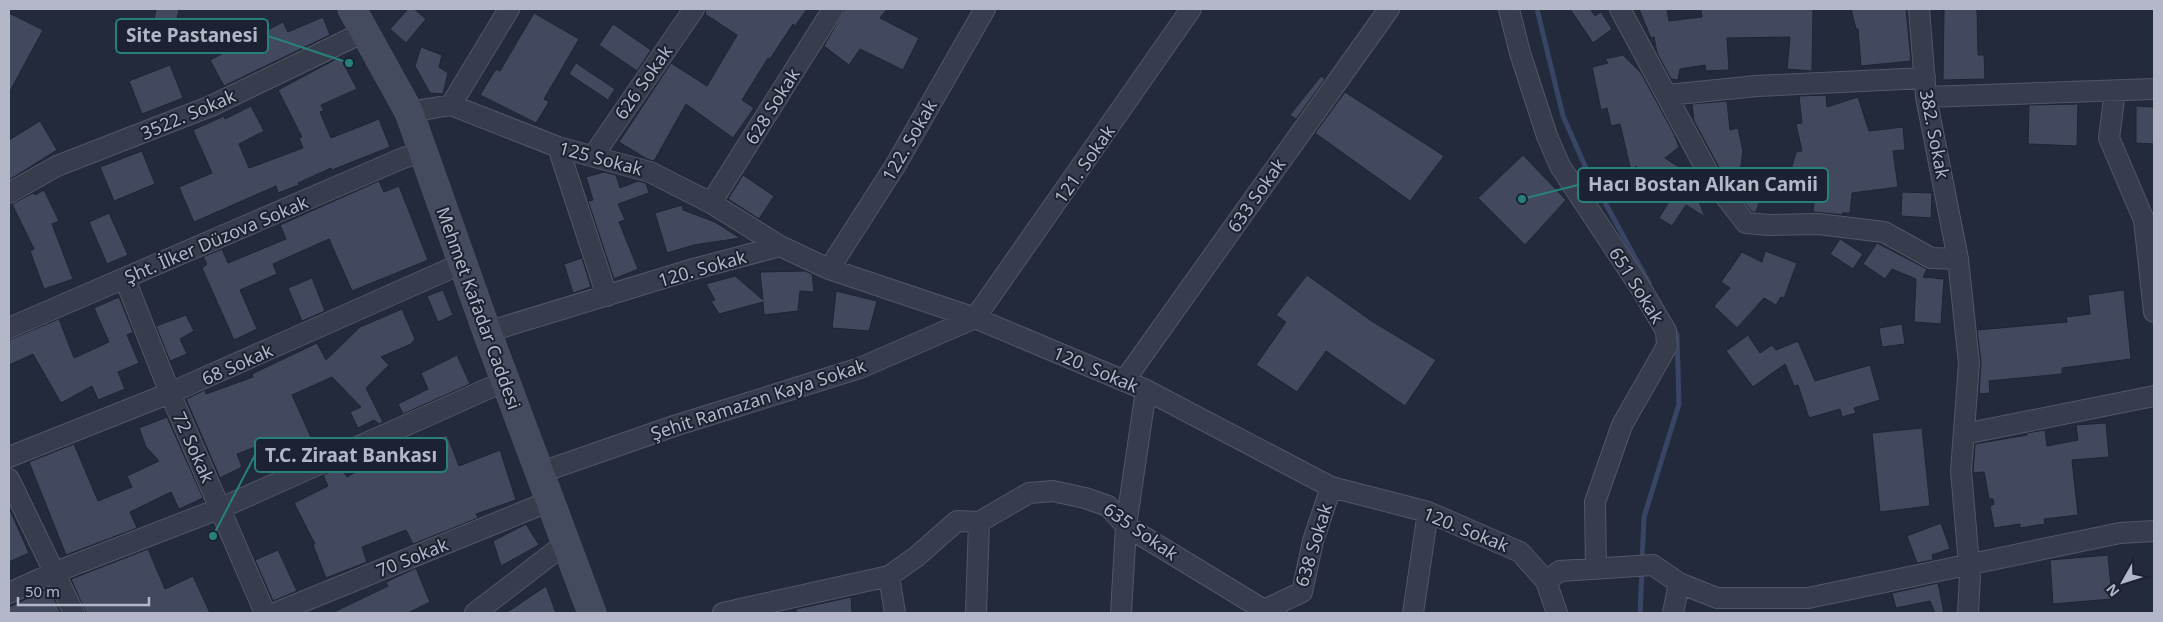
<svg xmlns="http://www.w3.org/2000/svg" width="2163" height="622" font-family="'Noto Sans',sans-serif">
  <rect width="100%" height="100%" fill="#232a3c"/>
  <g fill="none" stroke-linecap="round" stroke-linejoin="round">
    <!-- stream -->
    <path stroke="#394565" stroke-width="5" d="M1537 9 1563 116 1585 166 1649 283
      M1642 560 1644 517 1679 404 1677 335 1673 328
      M1640 613 1642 569"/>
  </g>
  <!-- building -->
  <path fill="#42495e" stroke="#1e2433" d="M156 9H179L174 35 152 32Z
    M408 9H414L426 19 406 43 390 29Z
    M706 9H807L795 26 793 24 770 59 768 58 742 100 754 108 733 138 686 104 654 161 647 159 619 142 671 63 707 86 736 37 737 35 705 14Z
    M845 9H887L880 18 919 38 903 70 860 49 849 65 824 46Z
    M1570 9H1590L1595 16 1601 12 1612 29 1593 43Z
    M1639 9H1667L1669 21 1702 17 1701 9H1813L1812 71 1787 69 1790 37 1727 38 1729 70 1706 71 1705 65 1680 69 1678 80 1671 79 1657 53 1654 37 1651 38Z
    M1851 9H1906L1911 61 1861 66 1858 29H1856Z
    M1944 9H1977L1978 55H1984L1985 79 1943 80Z
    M9 13 43 30 9 93Z
    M534 13 579 39 544 99 549 102 536 123 480 95 496 69 500 71Z
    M323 17 330 35 224 86 210 60 283 22 288 32Z
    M613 24 651 50 637 71 599 45Z
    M421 47 442 55 439 67 448 73 443 94 430 93 415 66Z
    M1623 55 1641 73 1674 134 1679 147 1665 158 1688 173 1705 217 1686 205 1672 226 1659 218 1670 200 1636 166 1631 171 1620 124 1611 126 1607 108 1601 110 1592 67 1608 63 1605 59Z
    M340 57 357 89 321 105 324 111 320 112 331 138 379 119 390 147 332 170 331 168 298 183 299 185 278 193 276 186 194 222 179 187 212 173 193 130 224 116 225 119 251 106 264 131 239 144 249 168 303 148 299 138 302 137 278 90Z
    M576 63 615 89 608 100 569 74Z
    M170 65 183 98 142 114 129 81Z
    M1321 76 1325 79 1296 119 1290 115Z
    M1345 92 1444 156 1410 201 1315 133Z
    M1826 95 1827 107 1858 97 1869 131 1903 127 1905 150 1893 151 1898 187 1852 193 1850 213H1842L1846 215 1813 212 1816 178 1805 177 1806 168 1791 170 1796 152 1802 151 1796 124 1802 123 1799 96Z
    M1727 101 1730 130 1738 128 1743 151 1740 173H1722L1694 121 1692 104Z
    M2078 104 2077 146 2028 144 2029 105Z
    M2136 106 2154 107V144L2136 143Z
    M40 121 57 150 9 180V140Z
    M142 151 155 184 114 201 100 167Z
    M1523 155 1566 200 1525 245 1478 198Z
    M604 172 616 175 620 188 638 181 646 183 649 193 618 204 625 220 619 222 638 269 614 279 588 201 593 200 586 177Z
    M1752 173 1759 203 1756 212H1752L1745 203Z
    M743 175 774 196 759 219 728 199Z
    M379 181 384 192 399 186 428 260 352 291 329 239 273 264 277 274 240 290 257 329 234 340 202 268 207 264 203 257 222 249 228 263 286 239 280 225Z
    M44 190 59 221 52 224 73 279 44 289 30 251 34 249 12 204 33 193 35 195Z
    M1902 192 1932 193 1931 218 1901 216Z
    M682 205 683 210 715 222 740 238 694 245 667 253 655 213Z
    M109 213 128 255 107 264 89 222Z
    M1840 239 1863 254 1853 269 1830 254Z
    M1877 243 1927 269 1923 277 1944 279 1941 324 1914 322 1916 279 1892 269 1885 279 1863 264Z
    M1765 251 1797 263 1787 290 1784 298 1781 297 1776 305 1764 298 1737 328 1714 306 1730 288 1721 282 1742 252 1762 262Z
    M582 258 591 287 573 293 564 264Z
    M805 271 812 274 814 292 800 291 798 311 764 315 763 302 719 314 711 301 715 300 706 284 735 276 763 300 760 272Z
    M1307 275 1370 320 1436 360 1405 406 1326 351 1297 392 1256 365 1286 322 1276 315Z
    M312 278 325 311 302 321 288 288Z
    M443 290 453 315 438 322 427 296Z
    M2124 290 2131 359 2062 368V374L1989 381 1990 393 1979 394 1981 362 1977 330 2067 322 2066 317 2090 314 2088 295Z
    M836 291 877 301 869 331 832 328Z
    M119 297 133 332 127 335 139 363 118 372 125 389 98 400 92 386 61 403 33 354 9 365V340L59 319 74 358 109 342 94 308Z
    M402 309 415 339 411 344 381 357 389 365 366 388 383 422 379 424 374 420 358 428 350 412 361 407 332 377 292 395 314 444 287 456 279 438 237 454 242 467 220 478 186 399 205 390 206 394 253 377 252 374 317 343 326 360 360 327Z
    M186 315 194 331 180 339 187 354 170 361 156 326Z
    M1902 324 1905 344 1882 347 1879 328Z
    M1748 335 1760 353 1772 345 1776 350 1798 341 1815 381 1870 365 1880 400 1854 408 1856 413 1842 417 1840 409 1809 418 1798 385 1794 386 1785 364 1753 387 1726 351Z
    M457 355 470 384 403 414 398 404 428 389 421 373Z
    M167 417 203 498 179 509 171 492 130 512 137 528 66 555 29 462 74 444 98 501 132 487 127 476 159 461 146 447 139 428Z
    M2106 423 2109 457 2072 460 2078 515 2044 519 2045 524 2020 528V524L1994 528 1990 506 1994 504 1993 499H1989L1984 472 1973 473 1975 444 2027 435V433L2045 430 2047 446 2078 440 2076 425Z
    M1922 428 1930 506 1880 512 1872 433Z
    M447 435 459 466 500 450 516 500 476 514 478 518 413 544 406 530 362 547 367 562 326 578 313 545 315 544 294 503 328 486 323 475 341 467 347 477 364 467Z
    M9 508 29 553 9 562Z
    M1941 523 1950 549 1932 555 1933 560 1917 563 1907 536Z
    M526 524 539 545 501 566 493 541Z
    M148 549 165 589 193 576 210 613H86L71 579Z
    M278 550 297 591 273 601 255 560Z
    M2108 555 2112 599 2053 604 2050 560Z
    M416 568 430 602 408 613H332L388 586 386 582Z
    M1938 583 1944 613H1935L1930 601 1896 608 1892 593Z
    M546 586 556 613H506Z
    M49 588 61 613H9V607Z
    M851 597 852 613H796V609Z"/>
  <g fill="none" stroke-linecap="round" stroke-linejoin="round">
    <!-- minor casing -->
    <g stroke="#525767" stroke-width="22">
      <path id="minor" d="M1509 9 1520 53 1547 136 1560 166 1642 290 1666 331 1667 346 1622 425 1595 502 1596 568
        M1620 9 1711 178 1746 223 1769 225 1818 224 1884 232 1931 258 1958 259
        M1919 9 1926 97 1958 259 1969 363 1961 471 1970 575 1968 613
        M2115 91 2109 138 2144 220 2154 312
        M1668 95 1756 86 1925 78
        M1926 97 2154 89
        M451 105 509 9
        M409 112 451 105 558 147 650 172 711 203 780 246
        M558 147 607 296
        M593 156 694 9
        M9 193 57 166 211 106 366 31
        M711 203 833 9
        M829 269 895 166 985 9
        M125 279 170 393 265 613
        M9 328 403 158 424 152
        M487 332 690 270 780 246 829 269 975 318 1146 390 1331 487 1428 512 1520 552 1546 581 1557 613
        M1124 381 1389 9
        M1964 434 2154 396
        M9 457 170 393 463 263
        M539 473 677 425 860 368 975 318 1191 9
        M9 479 74 613
        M889 576 895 613
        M1546 581 1560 571 1653 565 1679 583 1717 598H1808L2120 533 2154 531
        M9 593 53 573 221 508 505 381
        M275 613 550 501
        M475 613 566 543
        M723 613 889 576 916 557 957 521 979 522 1029 493 1053 491 1085 498 1108 506 1126 526 1264 610 1277 613
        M976 613 979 522
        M1121 613 1126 526 1146 390
        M1263 613 1264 610 1302 592 1313 541 1331 487
        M1413 613 1428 512
        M1673 613 1679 583"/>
    </g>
    <!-- secondary casing -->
    <g stroke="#525767" stroke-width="29">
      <path id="secondary" d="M352 9 409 112 487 332 592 613"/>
    </g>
    <!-- minor -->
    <use href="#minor" stroke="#373d4c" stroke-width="20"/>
    <!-- secondary -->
    <use href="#secondary" stroke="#454b5f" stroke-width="28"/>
  </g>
  <g text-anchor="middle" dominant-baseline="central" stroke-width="4" stroke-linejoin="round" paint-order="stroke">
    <!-- street labels -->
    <g font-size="18" fill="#b3b7c8" stroke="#1c2231">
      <text transform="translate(643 82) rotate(-55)">626 Sokak</text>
      <text transform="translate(772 106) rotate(-58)">628 Sokak</text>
      <text transform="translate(188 114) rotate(-23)">3522. Sokak</text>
      <text transform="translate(1935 134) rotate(79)">382. Sokak</text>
      <text transform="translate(909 140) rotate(-60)">122. Sokak</text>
      <text transform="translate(601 158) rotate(15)">125 Sokak</text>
      <text transform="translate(1084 164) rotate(-55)">121. Sokak</text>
      <text transform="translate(1256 195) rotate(-55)">633 Sokak</text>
      <text transform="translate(216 239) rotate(-23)">Şht. İlker Düzova Sokak</text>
      <text transform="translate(702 268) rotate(-16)">120. Sokak</text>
      <text transform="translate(1637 285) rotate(58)">651 Sokak</text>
      <text transform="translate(479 308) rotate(70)">Mehmet Kafadar Caddesi</text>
      <text transform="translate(237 364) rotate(-24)">68 Sokak</text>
      <text transform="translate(1096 369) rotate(23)">120. Sokak</text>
      <text transform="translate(758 399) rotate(-18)">Şehit Ramazan Kaya Sokak</text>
      <text transform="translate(194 447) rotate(66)">72 Sokak</text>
      <text transform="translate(1466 529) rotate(22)">120. Sokak</text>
      <text transform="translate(1141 531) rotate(35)">635 Sokak</text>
      <text transform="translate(1313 545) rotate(-73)">638 Sokak</text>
      <text transform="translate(412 557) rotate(-22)">70 Sokak</text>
    </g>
  </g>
  <!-- callouts -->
  <path fill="none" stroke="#28807c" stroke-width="2" d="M349 63L268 36M1522 199L1578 185M213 536L255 455"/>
  <g fill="#28807c" stroke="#1c2231" stroke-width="2">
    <circle cx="349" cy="63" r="5"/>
    <circle cx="1522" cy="199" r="5"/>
    <circle cx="213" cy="536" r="5"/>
  </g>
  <g fill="#1c2231" stroke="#28807c" stroke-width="2">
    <rect x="116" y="19" width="152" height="34" rx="5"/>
    <rect x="1578" y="168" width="250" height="34" rx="5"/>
    <rect x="255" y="438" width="192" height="34" rx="5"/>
  </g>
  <g font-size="19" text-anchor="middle" font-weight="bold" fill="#b3b7c8">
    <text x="192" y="42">Site Pastanesi</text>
    <text x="1703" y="191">Hacı Bostan Alkan Camii</text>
    <text x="351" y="462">T.C. Ziraat Bankası</text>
  </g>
  <!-- border -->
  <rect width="2163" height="622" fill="none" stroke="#b3b7c8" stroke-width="20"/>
  <!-- north arrow -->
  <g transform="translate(2123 582) rotate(231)" stroke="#1c2231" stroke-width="4" paint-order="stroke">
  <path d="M0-4L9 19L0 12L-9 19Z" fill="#b3b7c8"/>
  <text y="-8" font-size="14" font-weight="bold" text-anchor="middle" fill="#b3b7c8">N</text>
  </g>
  <!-- scale -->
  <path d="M18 597v8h131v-8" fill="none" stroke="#b3b7c8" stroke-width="2.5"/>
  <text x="25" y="597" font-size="15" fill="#b3b7c8" stroke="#1c2231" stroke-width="4" paint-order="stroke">50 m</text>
</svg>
